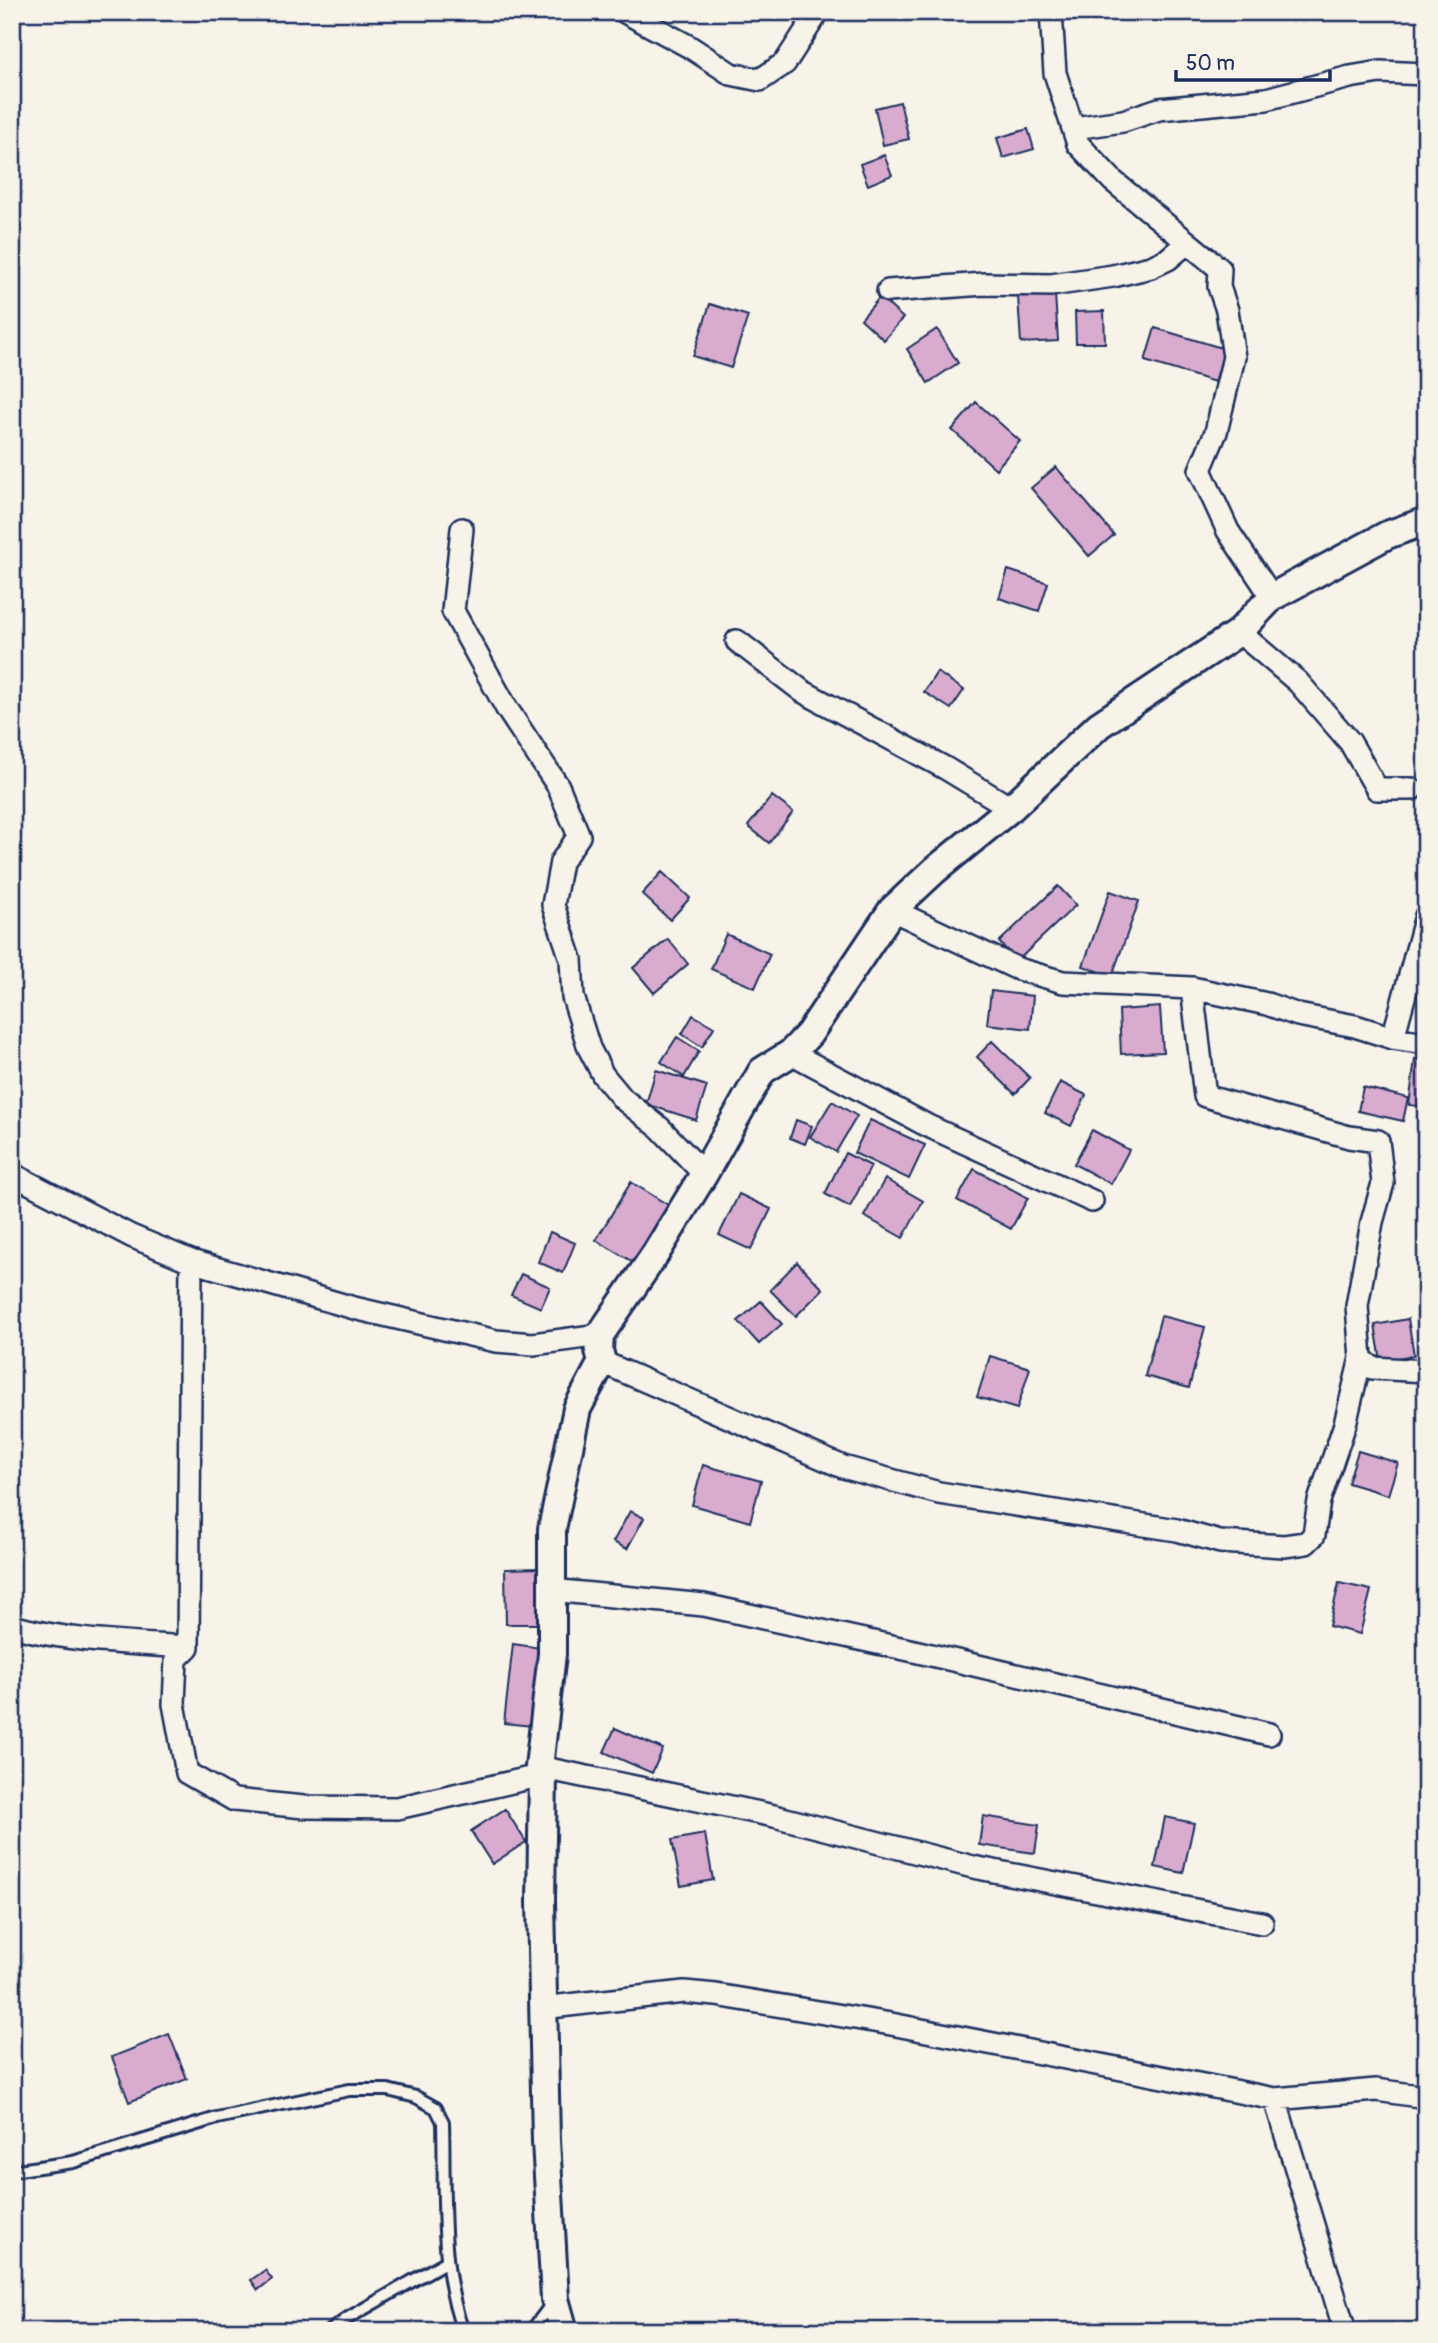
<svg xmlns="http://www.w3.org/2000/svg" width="1438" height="2343" font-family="Pangolin,sans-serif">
  <rect width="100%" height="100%" fill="#f7f3e8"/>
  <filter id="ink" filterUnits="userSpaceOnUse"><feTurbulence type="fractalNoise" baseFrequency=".0143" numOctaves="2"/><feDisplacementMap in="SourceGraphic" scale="14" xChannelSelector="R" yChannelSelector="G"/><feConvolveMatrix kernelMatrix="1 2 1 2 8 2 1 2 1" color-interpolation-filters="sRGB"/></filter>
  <g filter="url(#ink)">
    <!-- building -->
    <path fill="#d9accf" stroke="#1b2f5e" stroke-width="2" d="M900 102 909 139 883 145 875 108Z
      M1028 129 1034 149 1003 158 997 138Z
      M884 155 892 175 868 185 860 164Z
      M1055 294 1058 341 1021 343 1018 296Z
      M880 297 903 318 884 340 861 319Z
      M710 304 748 316 731 368 693 356Z
      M1104 311 1105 343H1076L1075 312Z
      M1155 328 1225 349 1215 382 1145 361Z
      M937 329 958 363 928 383 907 349Z
      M976 402 1020 441 996 469 952 430Z
      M1056 467 1114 535 1089 556 1031 488Z
      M1008 570 1048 583 1039 611 999 598Z
      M937 672 964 690 951 709 924 692Z
      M772 796 793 812 769 843 748 826Z
      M662 872 690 898 670 920 642 894Z
      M1058 886 1076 905 1017 961 999 942Z
      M1110 891 1139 901 1112 976 1083 966Z
      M726 934 770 954 755 988 711 969Z
      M668 939 688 964 654 993 633 968Z
      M991 991 1033 996 1030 1029 987 1024Z
      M1160 1007 1163 1052 1121 1054 1119 1010Z
      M693 1015 714 1027 702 1047 682 1034Z
      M677 1037 699 1051 684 1077 661 1062Z
      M992 1041 1030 1078 1015 1094 977 1057Z
      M1415 1059 1426 1061V1107L1409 1105Z
      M656 1070 707 1086 696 1120 646 1104Z
      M1060 1082 1086 1095 1071 1126 1045 1113Z
      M1363 1087 1408 1098 1403 1121 1358 1111Z
      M832 1101 857 1116 836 1152 810 1137Z
      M796 1120 812 1126 805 1144 790 1138Z
      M870 1120 925 1145 909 1179 854 1153Z
      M1092 1130 1129 1150 1111 1184 1074 1164Z
      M845 1153 871 1166 850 1207 825 1194Z
      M974 1169 1028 1198 1011 1229 957 1200Z
      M885 1179 923 1201 903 1238 864 1216Z
      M631 1182 668 1205 633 1262 596 1240Z
      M739 1194 771 1209 751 1250 719 1235Z
      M550 1232 575 1243 563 1273 538 1262Z
      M797 1262 823 1289 796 1316 770 1290Z
      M521 1274 550 1287 541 1308 511 1295Z
      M761 1301 782 1324 759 1344 738 1321Z
      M1161 1316 1205 1327 1189 1388 1145 1376Z
      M1408 1319 1414 1355 1381 1361 1375 1325Z
      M990 1356 1030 1368 1017 1409 977 1397Z
      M1358 1451 1398 1463 1388 1495 1348 1483Z
      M703 1465 761 1481 750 1522 692 1505Z
      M630 1511 644 1518 627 1549 613 1542Z
      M540 1568V1624H506L505 1569Z
      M1339 1583 1371 1590 1360 1634 1329 1626Z
      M513 1644 541 1648 532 1726 504 1723Z
      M615 1728 663 1749 652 1773 604 1752Z
      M505 1809 526 1842 492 1864 471 1831Z
      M983 1816 1039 1825 1035 1853 979 1845Z
      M1165 1817 1194 1823 1183 1873 1155 1867Z
      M705 1834 713 1880 681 1886 672 1840Z
      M169 2034 187 2079 129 2102 112 2057Z
      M265 2270 272 2279 258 2290 251 2280Z"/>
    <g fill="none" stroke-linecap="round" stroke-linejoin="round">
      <!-- service casing -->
      <g stroke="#1b2f5e" stroke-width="16">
        <path id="service" d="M12 2171 73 2162 217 2118 349 2090H388L416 2097 436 2108 443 2122C445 2191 439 2265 463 2331
          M330 2331 348 2318 447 2261
          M531 2331 554 2301"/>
      </g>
      <!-- minor casing -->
      <g stroke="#1b2f5e" stroke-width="26">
        <path id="minor" d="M625 12 690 47 731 74 760 80 785 63 818 12
          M1051 12 1055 73 1078 144 1113 181 1220 269 1219 287 1227 310 1234 357 1216 432 1200 470 1228 531 1272 597
          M1074 128 1123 121 1159 109 1266 99 1350 77 1380 72 1426 74
          M888 291 984 284 1051 285 1113 276 1151 267 1168 259 1187 243
          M462 529 453 611 507 709 558 786 579 836 561 862 553 905 571 959 573 997 589 1048 603 1075 623 1099 660 1128 704 1174
          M1239 632 1298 682 1350 742 1377 789H1412
          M737 641 802 691 945 768 1011 808
          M892 910 1018 969 1063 982 1192 988 1267 1004 1298 1015 1355 1026 1393 1038 1426 1043
          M1192 988 1205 1096 1349 1137 1378 1141 1383 1183 1372 1222 1357 1306 1361 1358
          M1393 1038 1426 916
          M791 1053 928 1126 1092 1201
          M12 1174 131 1236 191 1261 354 1308 496 1341 533 1344 600 1335
          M602 1362 843 1467 939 1493 1177 1530 1220 1542 1284 1546 1306 1543 1314 1535 1319 1501 1345 1424 1361 1358 1372 1368 1426 1371
          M551 1590 704 1605 914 1651 1269 1734
          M12 1626C70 1642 128 1643 188 1647L176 1659 174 1704 187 1773 234 1800 304 1807 397 1808 543 1775
          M188 1647 191 1261
          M539 1767 774 1816 973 1867 1262 1923
          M542 2008 684 1992 716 1995 891 2024 1275 2099 1376 2090 1426 2097
          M1275 2099 1345 2331"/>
      </g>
      <!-- tertiary casing -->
      <g stroke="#1b2f5e" stroke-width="32">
        <path id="tertiary" d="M564 2331 555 2299 546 2141 541 1901 543 1775 539 1767 552 1654V1529L577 1409 602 1362 599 1350 600 1335 656 1253 704 1174 762 1071 791 1053 809 1034 892 910 935 870 1011 808 1099 725 1239 632 1272 597 1387 535 1426 521"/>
      </g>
      <!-- service -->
      <use href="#service" stroke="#f7f3e8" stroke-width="10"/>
      <!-- minor -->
      <use href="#minor" stroke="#f7f3e8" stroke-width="21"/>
      <!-- tertiary -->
      <use href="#tertiary" stroke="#f7f3e8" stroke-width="26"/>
    </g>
  </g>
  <!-- margin -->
  <rect width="1438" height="2343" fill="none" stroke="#f7f3e8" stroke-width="42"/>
  <rect x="21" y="21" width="1396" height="2301" fill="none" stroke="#1b2f5e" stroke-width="2.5" filter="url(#ink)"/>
  <!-- scale -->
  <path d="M1176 70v10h154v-10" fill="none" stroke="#1b2f5e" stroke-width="3.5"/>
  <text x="1186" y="70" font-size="21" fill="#1b2f5e" stroke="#f7f3e8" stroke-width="5" paint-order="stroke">50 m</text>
</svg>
